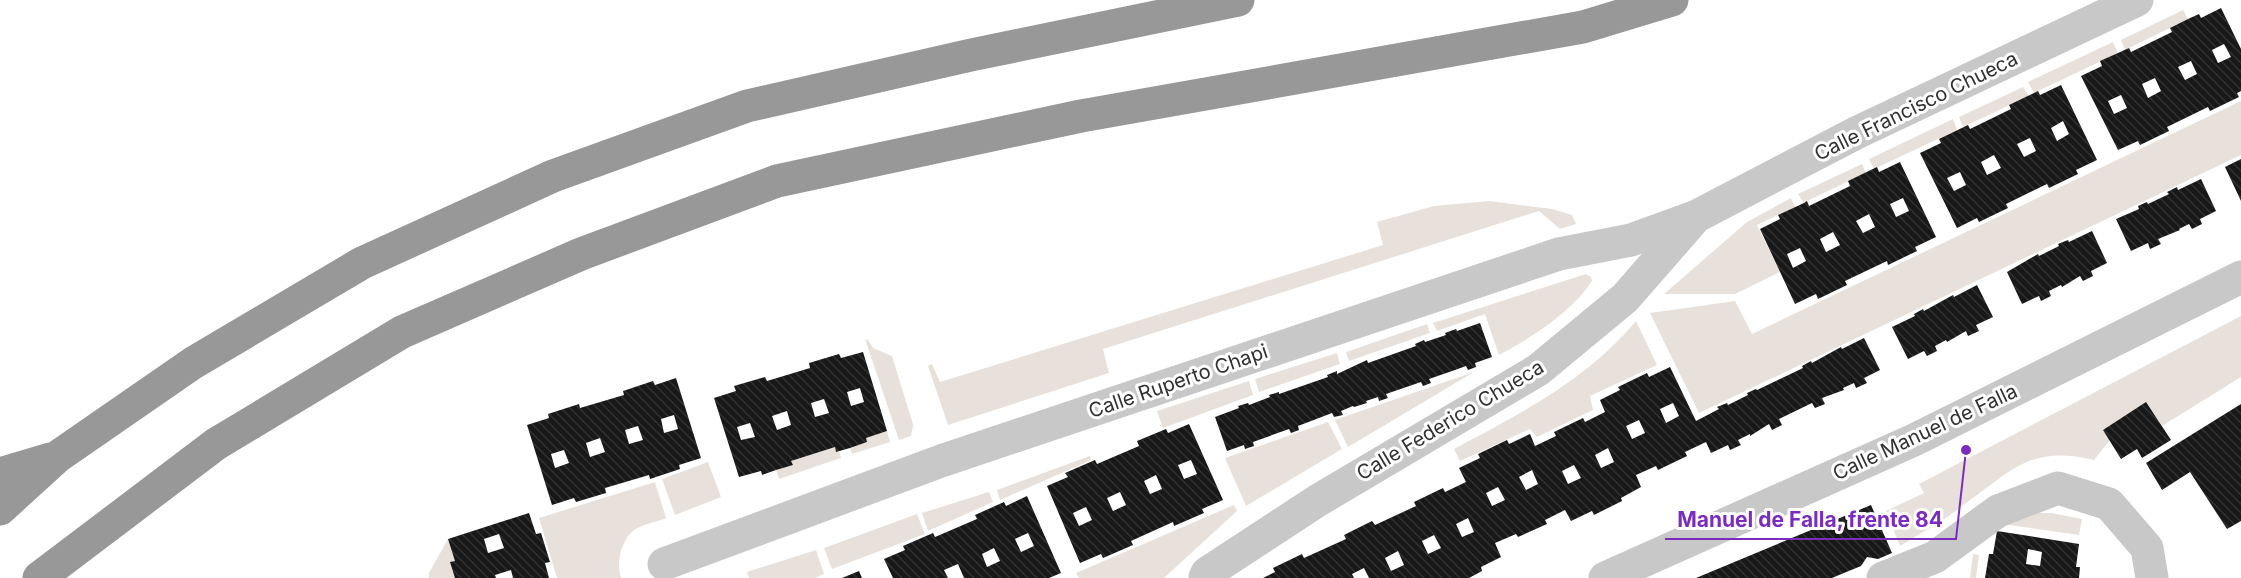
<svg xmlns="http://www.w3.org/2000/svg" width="2241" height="578" font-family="Inter,sans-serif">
  <defs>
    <pattern id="building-back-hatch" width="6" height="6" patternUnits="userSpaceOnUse" patternTransform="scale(1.5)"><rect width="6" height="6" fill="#181818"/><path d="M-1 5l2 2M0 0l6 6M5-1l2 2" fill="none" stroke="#313131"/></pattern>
  </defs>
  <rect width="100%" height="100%" fill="#fff"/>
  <!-- garden -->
  <path fill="#e8e1db" d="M2183 10 2188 19 2125 50 2121 40Z
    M2113 42 2118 53 2034 93 2028 82Z
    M2023 87 2029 96 1963 127 1959 117Z
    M2241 101V155L1699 413 1650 313 1735 301 1752 334Z
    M1953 119 1957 130 1874 169 1869 159Z
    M1862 164 1866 173 1807 201 1804 203 1798 194Z
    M1791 198 1795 207 1757 225 1780 272 1735 294H1664L1747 222Z
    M1489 201 1552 209 1572 215 1576 224 1560 229 1539 211 1103 349 1109 373 948 425 928 366 932 364 940 382 1383 245 1377 222 1434 206Z
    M1586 274 1591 277 1592 281C1572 312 1531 338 1499 355L1485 314 1437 331 1433 323Z
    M2241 316V377L2162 426 2153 412 2103 430 2110 440 2094 460C2029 444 2011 472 1962 506 1943 521 1921 533 1900 546L1886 511 1924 493 1919 484Z
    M1636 321 1657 365 1590 396 1593 410 1537 437 1530 429 1460 461 1454 449C1520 414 1588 379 1636 321Z
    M1427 324 1430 333 1349 361 1346 352Z
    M865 339 868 340 873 348 892 356 916 434 913 426 911 436 899 440Z
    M1337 353 1340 364 1259 392 1255 379Z
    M1474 372 1348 447 1335 420Z
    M1249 381 1253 395 1163 428 1157 411Z
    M1328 422 1342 449 1246 506 1225 458Z
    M887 431 890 442 852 454 850 448 867 442 866 438Z
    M835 447 836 452 839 451 841 458 779 479 776 470 792 465 791 461Z
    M1090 456 1091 460 1000 500 997 490Z
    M708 462 721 497 675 515 662 479Z
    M655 482 666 518C657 522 643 524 634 530 621 540 616 563 621 578H557L539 518Z
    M989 492 993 502 928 531 922 513Z
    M1234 505 1237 511 1164 578H1079L1076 573Z
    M2032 513H2051L2082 519 2079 535 2002 524Z
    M917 514 925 534 832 569 824 548Z
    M448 539 461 578H429V573Z
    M816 550 824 574 815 578H749L747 572Z
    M1973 554 1979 555 1976 578H1970Z"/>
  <!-- building -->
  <path fill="url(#building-back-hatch)" fill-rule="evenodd" d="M2221 8 2241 49V91L2237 93 2239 97 2210 111 2208 107 2167 127 2169 131 2140 145 2138 141 2118 150 2081 76 2102 66 2100 61 2118 53 2129 48 2131 52 2172 32 2170 28 2188 19 2199 14 2201 18ZM2224 44 2231 57 2218 63 2212 50ZM2191 61 2197 74 2185 80 2178 67ZM2155 78 2161 91 2148 98 2142 84ZM2121 95 2127 108 2114 114 2108 101Z
    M2061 85 2097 160 2076 170 2078 174 2049 188 2047 184 2006 204 2008 208 1979 222 1977 218 1957 228 1920 153 1941 143 1939 139 1968 125 1970 129 2011 109 2009 105 2034 93 2038 91 2040 95ZM2063 121 2069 134 2057 141 2051 128ZM2030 138 2036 151 2024 157 2017 144ZM1994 155 2001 168 1987 175 1981 162ZM1960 172 1966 185 1954 191 1947 178Z
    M2241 159V201L2225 167Z
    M1900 162 1936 237 1915 247 1917 251 1888 265 1887 261 1845 281 1847 285 1818 299 1816 294 1795 304 1760 229 1780 219 1778 215 1804 203 1807 201 1809 206 1850 186 1848 181 1877 167 1879 172ZM1903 198 1909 211 1896 217 1890 204ZM1869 214 1875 227 1863 233 1856 221ZM1833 232 1840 245 1826 252 1820 239ZM1800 248 1806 261 1793 268 1787 254Z
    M2201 179 2216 211 2200 219 2202 224 2192 229 2189 224 2179 229 2180 230 2158 239 2161 244 2150 249 2148 243 2131 251 2116 219 2139 209 2138 206 2147 202 2148 204 2169 194 2167 192 2177 187 2178 190Z
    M2092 231 2107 263 2091 271 2093 276 2083 281 2080 276 2062 287 2061 285 2049 291 2051 296 2041 301 2039 296 2022 304 2007 272 2038 254 2039 256 2059 246 2058 244 2068 240 2069 242Z
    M1977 285 1993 317 1976 325 1979 331 1968 336 1966 331 1947 342 1946 340 1935 346 1937 351 1927 356 1924 351 1908 359 1892 327 1915 316 1914 314 1923 309 1924 311 1953 295 1954 297Z
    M1480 323 1492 357 1475 363 1476 367 1468 370 1466 366 1455 370 1429 379 1431 383 1423 386 1421 382 1386 394 1388 398 1379 401 1378 397 1366 401 1367 403 1354 407 1353 406 1341 411 1343 415 1334 417 1332 413 1298 426 1299 430 1291 433 1289 429 1253 442 1254 446 1245 449 1244 445 1227 451 1215 417 1239 408 1238 406 1248 403 1249 405 1270 397 1269 395 1279 392V394L1328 377 1327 375 1337 371V374L1367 360 1368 363 1416 346 1415 344 1424 340 1425 342 1446 335 1445 333 1456 329 1457 331Z
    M1864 338 1880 370 1864 378 1867 383 1856 388 1854 383 1843 388 1844 390 1822 398 1825 404 1815 408 1812 403 1779 419 1782 425 1772 430 1769 424 1750 436V434L1738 440 1741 445 1730 450 1728 445 1711 453 1706 442 1685 452 1687 456 1658 470 1656 466 1636 475 1641 487 1621 498 1622 501 1594 515 1592 511 1571 521 1565 510 1545 520 1547 524 1518 537 1516 534 1495 543 1501 557 1481 567 1482 571 1469 578H1369L1364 568 1352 574 1354 578H1263L1275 572 1273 568 1302 554 1304 558 1346 539 1344 535 1372 521 1375 525 1416 506 1414 502 1443 488 1445 492 1466 482 1459 468 1480 458 1478 454 1507 440 1509 444 1530 434 1535 446 1556 436 1554 432 1583 418 1585 422 1605 412 1600 400 1620 390 1618 387 1647 373 1649 377 1670 367 1696 421 1719 409 1717 407 1727 403 1728 405 1748 395 1747 393 1756 389 1757 390 1803 368 1802 366 1811 361 1812 363 1841 347 1842 349ZM1673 403 1679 416 1666 423 1660 409ZM1639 420 1645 433 1632 439 1626 426ZM1608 448 1614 462 1601 468 1595 455ZM1574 465 1581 478 1568 484 1562 471ZM1532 470 1538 484 1526 490 1519 477ZM1498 487 1505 500 1492 506 1486 493ZM1468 518 1474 532 1462 537 1456 524ZM1434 535 1441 548 1428 554 1422 541ZM1398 551 1404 565 1391 571 1385 558Z
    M863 352 887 431 866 438 867 442 850 448 836 452 835 447 791 461 793 465 776 470 762 475 761 471 739 477 714 398 736 391 734 386 765 377 767 381 810 368 809 363 839 354 841 358ZM860 388 864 402 851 406 847 392ZM824 399 829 413 815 417 811 403ZM787 411 791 425 777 430 772 416ZM750 423 755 437 741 440 737 427Z
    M676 378 701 458 679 465 680 469 650 479 649 475 605 488 606 493 576 502 574 498 552 505 527 425 549 418 548 414 579 404 580 408 624 395 623 391 653 381 655 385ZM674 415 678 429 664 433 661 419ZM638 426 643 440 629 444 625 430ZM600 438 605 452 590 457 586 443ZM564 450 569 463 555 468 551 454Z
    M2146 402 2171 440 2142 458 2137 449 2121 459 2103 430Z
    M2241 404V521L2227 529 2190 472 2162 490 2146 463Z
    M1189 424 1223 500 1202 509 1204 513 1174 526 1173 522 1131 541 1133 545 1103 558 1101 554 1080 563 1047 486 1068 477 1065 473 1095 460 1097 464 1139 446 1137 441 1166 429 1168 433ZM1191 460 1197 474 1184 479 1178 465ZM1156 475 1162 489 1150 494 1144 481ZM1120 492 1126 505 1113 511 1107 498ZM1086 507 1092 520 1079 526 1073 513Z
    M1027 496 1061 573 1049 578H964L958 564 944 570 948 578H893L884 559 905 550 903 546 933 533 935 537 977 519 975 515 1004 502 1006 506ZM1028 533 1034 546 1021 552 1015 539ZM994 548 1000 561 987 567 982 554Z
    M1871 505 1892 553 1878 559 1867 557 1861 566 1839 575 1832 578H1696Z
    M529 513 536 534 541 533 550 562 545 563 549 578H513L511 570 495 575 496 578H455L450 562 455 561 448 539ZM499 534 504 548 488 553 484 539Z
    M1997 531 2079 544 2076 567H2080L2079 578H1985L1989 554H1993ZM2028 549 2042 552 2040 566 2026 564Z
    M859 571 862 578H842Z"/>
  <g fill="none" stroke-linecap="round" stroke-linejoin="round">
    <!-- minor -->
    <path stroke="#c8c8c8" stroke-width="33" d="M664 564 941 461 1559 254 1631 240 1697 216 1856 133 2137 0
      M1205 578 1207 573 1317 501 1538 370 1625 298 1694 219
      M1605 578 1914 440 2241 277
      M1883 578 1935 557 1998 511 2058 488 2109 504 2147 548 2152 578"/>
    <!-- highway -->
    <path stroke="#989898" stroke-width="33" d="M0 474 50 459
      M0 509 57 457 193 363 362 263 553 176 747 106 971 55 1238 0
      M39 578 216 444 402 332 581 254 777 181 1081 116 1583 27 1672 0"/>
  </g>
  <g text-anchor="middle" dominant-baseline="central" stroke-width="6" stroke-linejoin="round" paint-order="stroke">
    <!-- street labels -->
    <g font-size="20" fill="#313131" stroke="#fff">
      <text transform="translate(1916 106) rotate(-26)">Calle Francisco Chueca</text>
      <text transform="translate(1178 381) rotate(-19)">Calle Ruperto Chapi</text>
      <text transform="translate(1450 420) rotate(-31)">Calle Federico Chueca</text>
      <text transform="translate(1925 432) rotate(-25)">Calle Manuel de Falla</text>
    </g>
  </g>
  <!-- callouts -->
  <path fill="none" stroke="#7b2cbf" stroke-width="2" d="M1966 450L1956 539H1665"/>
  <circle fill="#7b2cbf" stroke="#fff" stroke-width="2" cx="1966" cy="450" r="6"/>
  <g font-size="21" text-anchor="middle" font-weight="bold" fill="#7b2cbf" stroke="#fff" stroke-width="6" stroke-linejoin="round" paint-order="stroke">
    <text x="1810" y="527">Manuel de Falla, frente 84</text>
  </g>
</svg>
